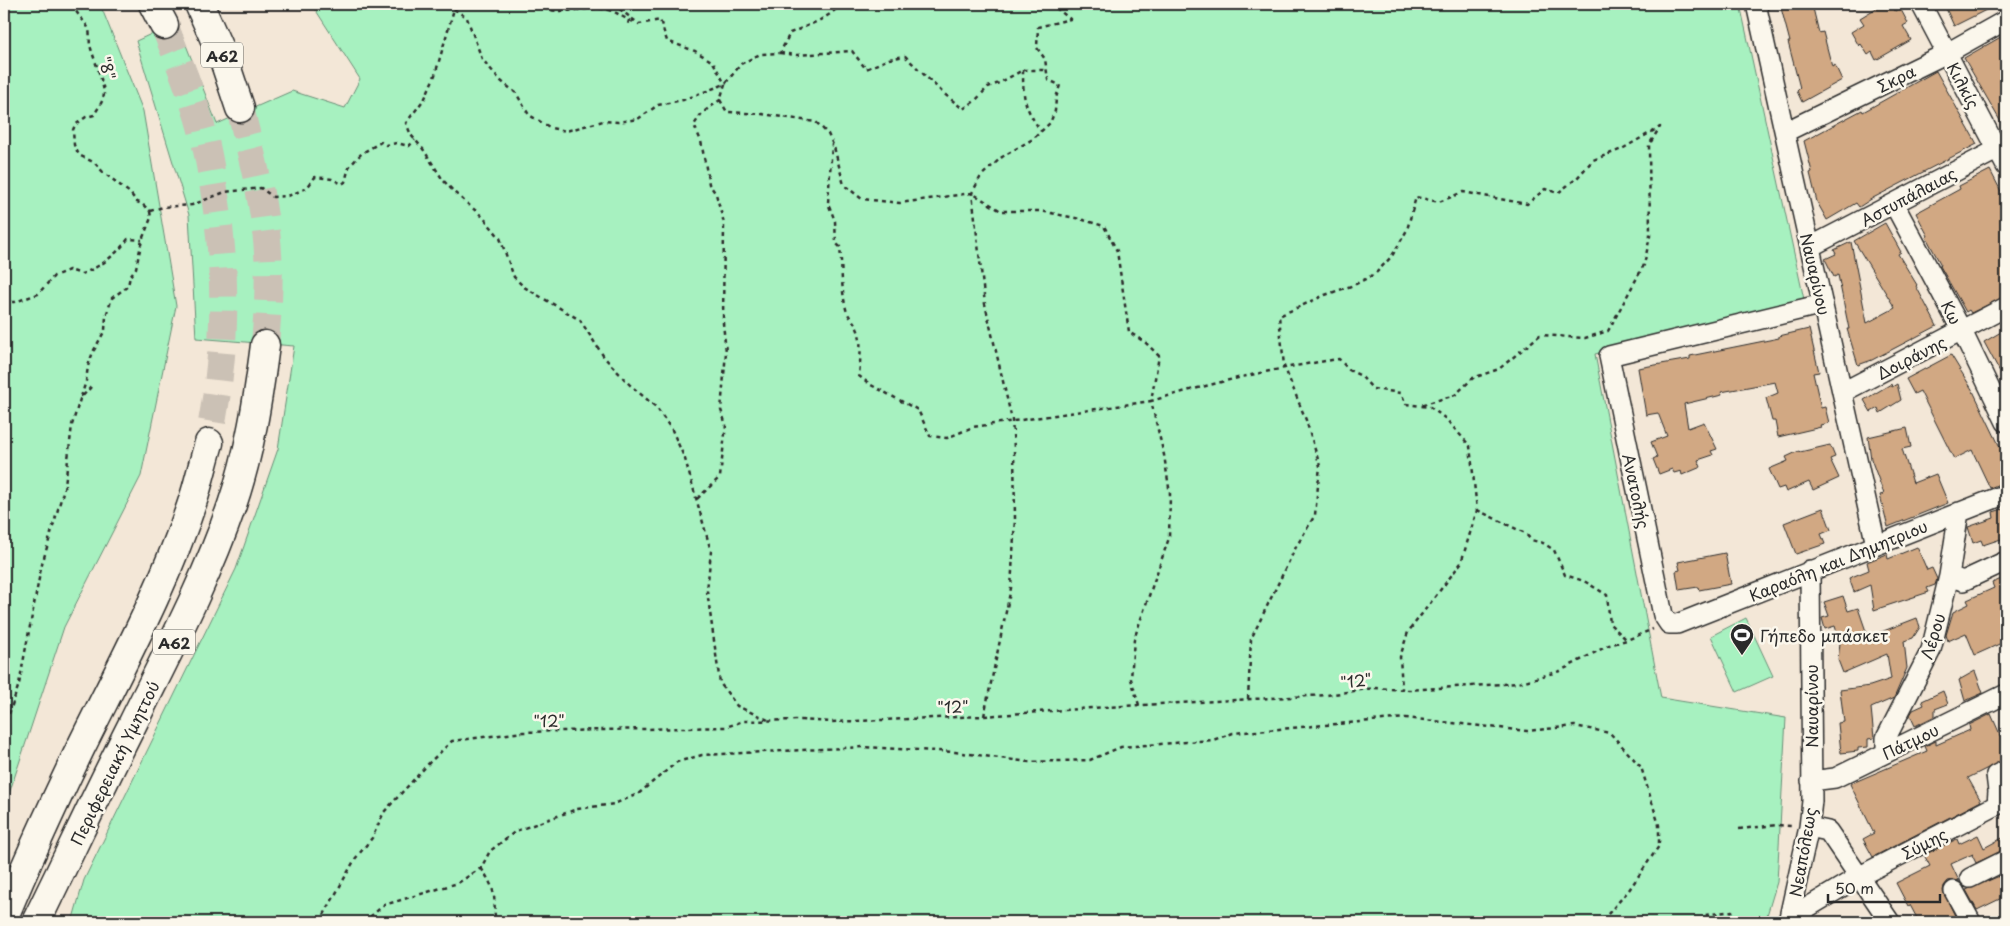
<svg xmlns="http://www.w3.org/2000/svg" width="2010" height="926" font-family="'Playpen Sans',sans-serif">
  <rect width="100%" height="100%" fill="#f3e7d7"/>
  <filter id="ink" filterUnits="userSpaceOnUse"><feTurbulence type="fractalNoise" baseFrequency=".02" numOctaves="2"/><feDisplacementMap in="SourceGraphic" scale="10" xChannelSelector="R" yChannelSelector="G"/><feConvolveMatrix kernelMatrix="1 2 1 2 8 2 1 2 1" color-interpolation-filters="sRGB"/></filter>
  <g filter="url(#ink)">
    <!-- green -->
    <path fill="#a7f1c0" stroke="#698e76" d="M4 4H100L143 111 176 306 141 476 64 627 4 809Z
      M309 4H1740L1805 304 1595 354 1661 698 1786 718 1777 882 1765 922H72L84 880 236 569 278 449 294 346 196 338 189 215 136 41 177 22 217 124 292 91 345 108 360 79 315 9Z
      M1746 618 1773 676 1737 692 1711 636Z"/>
    <!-- building -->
    <path fill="#d1a883" stroke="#2b2b2b" d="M1780 4H1812L1819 33 1823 32 1832 67 1835 65 1842 80 1802 102 1797 91 1800 88 1788 42H1790Z
      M1883 4H1891L1895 11 1900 8 1908 23 1903 26 1911 40 1876 60 1872 52 1868 55 1861 44 1859 46 1851 32 1864 24 1860 18Z
      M1944 4H1998L1954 26Z
      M2006 34V131L1964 58Z
      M1936 71 1977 144 1873 198 1859 207 1856 203 1827 220 1817 202 1810 173 1812 172 1804 141 1862 110 1863 112Z
      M1990 170 2006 201V296L1971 313 1969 310 1966 312 1940 266 1941 265 1926 237 1928 236 1916 213 1960 189 1959 186Z
      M1885 223 1901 252 1898 254 1917 285 1916 286 1937 326 1872 360 1858 365 1847 329H1849L1838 275 1834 277 1825 259 1836 254 1834 250 1851 242 1867 323 1895 308 1854 241Z
      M1809 329 1819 372 1813 373 1821 408 1825 407 1829 423 1820 425 1821 427 1778 437 1775 421H1772L1766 398 1778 393 1775 382 1721 392 1722 395 1684 404 1688 428 1704 422 1717 449 1711 451 1713 455 1698 460 1701 467 1682 475 1681 471 1674 473 1672 469 1659 474 1653 459 1657 457 1651 442 1667 436 1658 413 1646 415 1638 368 1690 359V356L1779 338V336Z
      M2001 332 2006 341V383L1984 342Z
      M1951 355 1973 391 2000 447 2002 446 2006 455V481L1990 488 1972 450 1954 459 1920 391 1914 394 1906 379Z
      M1891 384 1892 387 1897 384 1901 400 1880 413 1878 408 1871 412 1864 400Z
      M1907 428 1911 447 1902 449 1913 483 1936 474 1948 503 1888 527 1880 495 1884 494 1871 459 1868 437Z
      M1830 445 1835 457 1830 459 1839 478 1813 490 1809 482 1786 492 1784 487 1778 489 1769 469 1788 461 1786 457 1799 451 1800 452Z
      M1823 508 1831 530 1821 534 1825 544 1796 554 1784 523Z
      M2006 508V547L2003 548 2001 539 1983 545 1981 540 1973 543 1968 527 1994 518 1993 512Z
      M1917 547 1927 570 1932 568 1937 579 1935 585 1927 588 1929 592 1874 610 1870 585 1854 592 1849 578 1869 570 1867 562 1887 554 1888 559Z
      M1725 553 1731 584 1699 590 1698 587 1679 590 1676 571 1680 570 1678 562Z
      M2006 577V641L1975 655 1966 633 1948 641 1946 635 1953 612 1969 604 1967 600 1994 588 1992 583Z
      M1843 596 1848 611 1858 608 1868 637 1917 618 1920 627 1913 638 1904 641 1907 668 1894 698 1871 708 1874 738 1868 739V747L1858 748V751L1841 753 1838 723 1844 722 1840 690 1870 686 1891 679 1887 654 1843 673 1838 660 1840 643 1835 626 1825 629 1822 618 1829 616 1824 602Z
      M1975 671 1983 693 1965 701 1959 680Z
      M1943 691 1948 704 1935 709V716L1915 726 1910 715 1913 710 1924 705 1922 701Z
      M1991 714 2006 748 2002 751 2006 759 1968 778 1981 801 1873 857 1863 839 1874 833 1850 784 1927 751 1925 746 1936 741V745L1970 730 1969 725Z
      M1978 835 1984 848 2006 836V849L1976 863 1972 855 1973 854 1951 864 1959 881 1954 880 1948 881 1944 886 1943 891 1957 920 1951 922H1919L1910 905 1908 906 1896 883 1930 866 1924 855 1957 839 1959 844Z
      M2002 875 2006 883V896L1977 910 1966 890Z"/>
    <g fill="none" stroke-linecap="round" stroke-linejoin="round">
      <!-- highway-tunnel -->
      <path stroke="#cbc1b5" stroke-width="28" stroke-dasharray="28 14" stroke-linecap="butt" d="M164 25C181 67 199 110 208 155 222 226 228 302 219 375 217 397 212 420 209 443
        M240 108C250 149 261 189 266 231 271 269 268 308 265 345"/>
      <!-- minor casing -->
      <g stroke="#2b2b2b" stroke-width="22">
        <path id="minor" d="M1756 4 1876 545
          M1921 4 2006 166
          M1785 132 1947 53 2006 20
          M1894 204 1962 331 2006 422
          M1810 247 2006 145
          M1823 304 1609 356 1663 615 1669 624H1677L2006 494
          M1843 392 2006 307
          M1949 576 1963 581 2006 561
          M1886 753V738L1931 650 1949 576 1959 512
          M1811 781 1835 778 2006 694
          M1809 827 1828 831 1890 922
          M1970 878 2006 860
          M1954 891 1971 922
          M1790 918 1860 876 1997 805 1998 791 1996 775 2006 770
          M1788 922 1809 827 1812 801 1810 570"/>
      </g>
      <!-- highway casing -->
      <g stroke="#2b2b2b" stroke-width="31">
        <path id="highway" d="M153 4 164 25
          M199 4 224 60 240 108
          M4 917C28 859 54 803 81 747 122 664 167 582 195 494 200 477 204 460 209 443
          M36 922C68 857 99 790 132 725 168 652 206 581 232 505 250 453 258 399 265 345"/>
      </g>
      <!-- path -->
      <path stroke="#2b2b2b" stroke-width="2.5" stroke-dasharray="4 4" stroke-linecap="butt" d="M73 4C76 14 82 18 87 26 91 31 89 39 90 45 93 57 104 83 104 94 103 102 98 108 94 115L86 117 75 125 73 130 74 145 79 155 95 163 103 172 130 193 137 202 142 204 150 211
        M453 4 454 9 435 75 425 98 406 123 411 135 423 149 443 180 455 193 483 217 500 238 514 277 524 287 580 320 604 357 630 385 656 407 672 430 685 459 711 551 707 591 720 683 737 706 768 720
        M537 4C553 18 584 6 604 9 618 12 618 15 629 20L628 24 634 20
        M613 4 639 24 660 20 667 41 695 51 713 62 725 84 720 100 702 113 694 125 701 141 709 184 716 194 724 223 723 323 726 352 721 410 726 425 720 477 697 499
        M454 9 467 18 482 59 501 81 516 93 529 115 551 128 566 131 603 121 618 122 638 119 658 105 683 100 725 84 741 64 760 54 780 53 790 33C804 27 833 17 840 4
        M780 53 797 55 852 51 866 69 889 59 905 56 943 93 963 109 975 101 988 87 999 83 1023 70H1047
        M1023 70C1023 99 1024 107 1041 131
        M720 100 727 112 762 114 816 122 828 134 834 147 844 185 862 199 900 203 972 193 1001 211H1041L1080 219 1104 226 1117 251 1129 332 1146 343 1159 356 1151 401 973 427 947 438 930 436 918 410 871 385 859 376C860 363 863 338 856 326 853 319 848 317 846 309 841 289 842 267 840 247L836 243 835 221 828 203 832 144
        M150 211 163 207 192 205 225 192 261 188 273 197 288 196 307 188 315 177 332 179 342 184 345 182 349 167 362 153 381 142 386 145 397 143 409 146 415 140
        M4 302H15L38 294 54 276 69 270 82 274C101 266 115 256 128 239L142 240
        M81 397 86 381 88 366 93 352 105 330 106 316 112 298 128 286 130 276 136 268 142 240 151 218 150 211
        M1477 510 1525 533 1531 540 1543 543 1554 550 1565 575 1584 581 1607 595 1610 624 1627 640
        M1248 699 1251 639 1296 547 1315 515 1320 466 1306 420 1284 366 1279 316 1325 295 1354 285 1375 274 1392 256 1407 230 1416 197 1439 202 1463 192 1527 204 1545 189 1558 193 1577 178 1593 160 1622 149 1660 127 1649 145 1650 236 1644 265 1608 331 1585 338 1540 335 1499 369 1473 378 1455 395 1421 405
        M1139 705 1131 679 1134 639 1169 538 1170 494 1164 455 1151 401C1213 383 1274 368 1339 359L1349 370 1361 376 1373 389 1401 393 1406 404 1430 407 1446 419 1470 446 1477 510 1461 563 1408 632 1400 657 1402 689
        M984 716 1011 588 1015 519 1014 448 1012 420 985 304 972 193 981 176 1002 157 1033 139 1050 123 1055 111 1056 98 1060 85 1048 80 1045 59 1037 48 1038 27 1070 19 1051 4
        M4 729 19 684 41 568 65 485 72 425 80 399 91 387
        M1739 829 1777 825 1792 826
        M481 868C497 891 494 896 495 922
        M320 922 355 859 372 838 384 812 430 762 452 741 523 732 726 727 743 721 801 720 831 722 984 716 1105 707 1327 695 1374 688 1409 690 1518 683 1560 671 1609 645 1627 640 1653 629
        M364 922 384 905 458 883 481 868 490 851 516 831 577 809 614 804 638 794 677 762 702 755 863 747 955 752 1029 762 1090 760 1121 747 1213 740 1233 733 1406 718 1527 731 1575 726 1610 733 1641 767 1659 825V846L1629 890 1601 922
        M1707 922 1705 915 1732 911 1737 922"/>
      <!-- minor -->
      <use href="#minor" stroke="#fbf7ec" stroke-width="19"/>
      <!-- highway -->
      <use href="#highway" stroke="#fbf7ec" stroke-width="28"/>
    </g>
  </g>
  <!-- icons -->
  <defs>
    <g id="stadium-pin" transform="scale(1.25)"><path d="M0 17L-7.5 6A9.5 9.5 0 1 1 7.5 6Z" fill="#2b2b2b" stroke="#fbf7ec"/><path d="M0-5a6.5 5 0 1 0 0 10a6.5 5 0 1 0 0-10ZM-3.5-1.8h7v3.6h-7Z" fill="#fff"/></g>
  </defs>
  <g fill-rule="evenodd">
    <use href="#stadium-pin" x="1742" y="635"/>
  </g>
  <g text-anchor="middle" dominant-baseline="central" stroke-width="5" stroke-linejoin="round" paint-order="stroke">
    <!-- shield labels -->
    <g fill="#fbf7ec" stroke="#696865" stroke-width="1">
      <rect x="201" y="42.5" width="42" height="25" rx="4"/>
      <rect x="153" y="629.5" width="42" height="25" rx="4"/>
    </g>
    <g font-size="15" font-weight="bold" fill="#2b2b2b">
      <text x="222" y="55">Α62</text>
      <text x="174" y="642">Α62</text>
    </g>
    <!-- street labels -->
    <g font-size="16" fill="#2b2b2b" stroke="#fbf7ec">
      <text transform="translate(108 68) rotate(75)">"8"</text>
      <text transform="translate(1896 78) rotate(-26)">Σκρα</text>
      <text transform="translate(1964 85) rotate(62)">Κιλκίς</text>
      <text transform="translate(1908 196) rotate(-28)">Αστυπάλαιας</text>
      <text transform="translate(1816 274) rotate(77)">Ναυαρίνου</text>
      <text transform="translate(1952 312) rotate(62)">Κω</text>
      <text transform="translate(1911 357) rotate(-27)">Δοιράνης</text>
      <text transform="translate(1637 491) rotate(78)">Ανατολής</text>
      <text transform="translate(1838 560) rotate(-22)">Καραόλη και Δημητριου</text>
      <text transform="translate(1932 636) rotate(-73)">Λέρου</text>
      <text transform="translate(1356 680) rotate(-7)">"12"</text>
      <text transform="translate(953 706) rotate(-2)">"12"</text>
      <text transform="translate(1811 706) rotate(-90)">Ναυαρίνου</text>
      <text transform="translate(549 720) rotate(-1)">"12"</text>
      <text transform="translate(1910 741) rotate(-26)">Πάτμου</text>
      <text transform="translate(114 763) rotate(-64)">Περιφερειακή Υμηττού</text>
      <text transform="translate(1924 843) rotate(-27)">Σύμης</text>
      <text transform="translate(1802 852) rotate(-80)">Νεαπόλεως</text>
    </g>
    <!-- poi labels -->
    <g font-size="16" fill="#2b2b2b" stroke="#fbf7ec" text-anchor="start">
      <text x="1760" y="635">Γήπεδο μπάσκετ</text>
    </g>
  </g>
  <!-- margin -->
  <rect width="2010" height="926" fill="none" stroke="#fbf7ec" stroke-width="20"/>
  <rect x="10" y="10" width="1990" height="906" fill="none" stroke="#2b2b2b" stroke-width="2" filter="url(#ink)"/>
  <!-- scale -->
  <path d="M1828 894v8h112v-8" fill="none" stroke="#2b2b2b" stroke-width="2.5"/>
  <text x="1835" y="894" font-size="15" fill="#2b2b2b" stroke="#fbf7ec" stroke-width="4" paint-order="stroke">50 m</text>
</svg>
